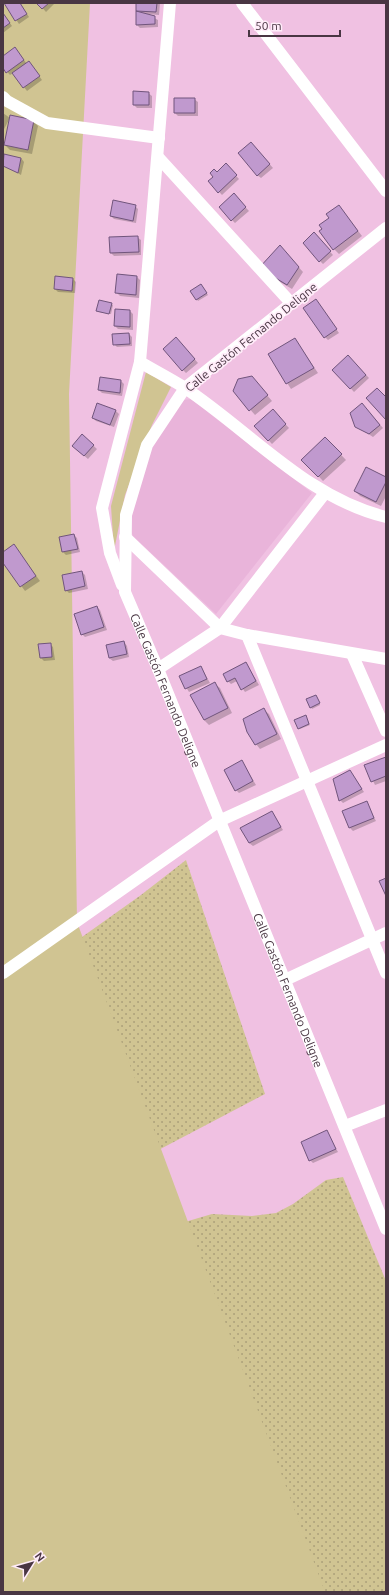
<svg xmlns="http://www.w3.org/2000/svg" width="389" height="1595" font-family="Ubuntu,sans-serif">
  <defs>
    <pattern id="grass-dots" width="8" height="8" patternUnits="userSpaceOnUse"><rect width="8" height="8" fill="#d0c492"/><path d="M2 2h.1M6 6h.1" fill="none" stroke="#aba079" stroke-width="1.8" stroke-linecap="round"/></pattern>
  </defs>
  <rect width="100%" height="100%" fill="#f0c1e2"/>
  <!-- built -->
  <path fill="#e9b4da" d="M191 399 312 493 216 614 133 536 128 524 149 452 183 400Z"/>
  <!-- grass -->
  <path fill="url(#grass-dots)" d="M186 860 265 1094 149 1155 178 1224 212 1214 252 1216 276 1213 293 1204 326 1180 343 1177 386 1281V1592H3V999L23 979 141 895Z"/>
  <!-- park -->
  <path fill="#d0c492" d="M3 3H90L69 394 77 922 325 1592H3Z
    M146 372 171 387 152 425 125 495 114 551 111 506Z"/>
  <!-- shadow -->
  <path fill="#0003" d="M5 3H20L29 17 19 24Z
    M38 3H55L46 12Z
    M137 3H160L159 15 147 14 158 20V27L140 28 137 25Z
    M3 13 12 26 3 33Z
    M15 48 27 64 32 66 42 80 27 91 13 73 10 75 3 67V57Z
    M148 93 152 96V108H137L134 105Z
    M194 99 198 102V116H178L175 113Z
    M3 113 10 118 3 131Z
    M33 121 38 126 32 154 10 150 5 145Z
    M254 146 273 168 261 178 257 175Z
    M21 158 24 162 21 175 3 165Z
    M226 165 239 179 222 195 209 181Z
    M234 195 249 211 235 223 232 220Z
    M135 206 138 209 136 223 114 219 111 216Z
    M339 206 362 236 339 254 334 249 330 218Z
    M137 237 141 240V255L114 256 111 253Z
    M317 237 333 255 323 264 320 261Z
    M285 252 303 272 292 289 265 273Z
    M118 275 137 277 140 280 139 298 120 296 116 292Z
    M73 279 76 282 75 293 58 292 55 289Z
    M202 286 208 295 198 301 191 291Z
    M111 304 113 305 111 314 99 312Z
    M319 304 339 333 328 340 325 337Z
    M116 311H130L133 314V330L118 329 115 326Z
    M129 334 132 337V346L117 347 114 344Z
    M295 339 318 373 291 389 269 355Z
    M179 341 198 363 186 373 183 370Z
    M348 356 369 378 354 392 334 370Z
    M252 377 272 401 255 415 234 391Z
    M100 378 121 381 124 384 122 396 102 393 99 390Z
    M365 408 383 428 373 437 356 426Z
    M116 411 119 414 114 427 96 421 93 418Z
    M273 411 289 428 272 444 256 427Z
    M82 435 97 449 88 459 76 449Z
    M325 438 346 460 323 481 303 460Z
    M386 478V496L381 506 360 496 355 491Z
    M74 535 77 538 80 552 66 555 63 552Z
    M14 546 40 581 25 591 3 561V553Z
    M82 572 85 575 88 589 69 593 66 590Z
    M97 607 100 610 107 630 85 637 82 634Z
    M124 642 127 646 129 657 113 661 109 658Z
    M50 644 53 647 55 660 44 661 41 658Z
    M246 663 259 685 245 692 237 681 231 684 228 681Z
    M201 667 210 683 189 692 180 677Z
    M215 684 220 688 232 713 209 725 204 720Z
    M317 697 320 705 312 709 311 707Z
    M264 710 269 714 281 739 260 749 256 744Z
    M306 717 310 725 300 729 299 728Z
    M386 758V781L375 785 366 766Z
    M242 762 256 785 239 793 236 790Z
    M350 771 364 792 343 803 340 800Z
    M366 802 376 821 353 831 350 828Z
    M272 812 283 830 253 846 249 843Z
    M326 1131 338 1152 313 1163 310 1160Z"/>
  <!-- building -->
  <path fill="#c099ce" stroke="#71557c" d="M4 3H20L27 14 15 21Z
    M36 3H49L42 9Z
    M136 3H157L156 12 136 11Z
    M136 11 155 16V24L136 25Z
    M3 13 10 23 3 28Z
    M15 47 24 60 6 73 3 68V56Z
    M29 61 40 76 23 88 12 73Z
    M133 91 149 92V105H133Z
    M174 98H195V113H174Z
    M10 115 34 120 28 150 4 145Z
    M251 142 270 164 257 176 238 153Z
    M4 154 21 158 18 173 3 166Z
    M226 163 237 175 218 193 208 181 213 177 210 173 214 169 217 172Z
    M234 193 246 207 231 221 219 207Z
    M113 200 136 205 133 221 110 216Z
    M339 205 358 231 333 250 319 231 322 229 319 225 329 218 326 214Z
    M314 232 331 251 319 262 303 243Z
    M138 236 139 252 110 253 109 237Z
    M280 245 299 267 287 285 259 268Z
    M117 274 137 276 136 295 115 293Z
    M55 276 73 278 72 291 54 289Z
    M201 284 207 293 196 300 190 291Z
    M316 299 337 329 324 338 303 308Z
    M99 300 112 303 109 314 96 311Z
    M115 309 130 310V327L114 326Z
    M129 333 130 344 113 345 112 334Z
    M176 337 195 359 182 371 163 349Z
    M295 338 314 368 286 384 268 354Z
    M348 355 366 375 350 389 332 370Z
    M252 376 268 395 249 411 233 391 238 379Z
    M100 377 121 380 120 393 98 390Z
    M377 388 386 397V420L366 398Z
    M97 403 116 410 110 425 92 418Z
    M362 403 380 425 369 434 355 427 350 413Z
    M273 409 286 424 268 441 254 426Z
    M82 434 94 445 84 456 72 446Z
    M325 437 342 454 318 477 301 460Z
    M366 467 386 477V482L376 502 354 491Z
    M74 534 78 549 62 552 59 537Z
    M14 544 36 576 20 587 3 563V552Z
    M82 571 85 586 65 591 62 575Z
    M97 606 104 627 81 635 74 614Z
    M124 641 127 654 109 658 106 645Z
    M51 643 52 657 40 658 38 644Z
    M246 662 256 681 241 690 235 678 227 682 223 674Z
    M201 666 207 679 185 689 179 676Z
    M215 682 228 708 204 720 190 695Z
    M316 695 320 703 310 708 306 699Z
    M264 708 277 734 255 745 247 732 243 719Z
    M306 715 309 724 298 729 294 720Z
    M386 757V776L371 782 364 765Z
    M242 760 253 781 235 791 224 770Z
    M350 770 362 789 339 801 333 779Z
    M367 801 374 818 349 828 342 811Z
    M272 811 281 827 249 843 240 828Z
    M386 878V896L379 881Z
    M327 1130 336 1149 309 1161 301 1142Z"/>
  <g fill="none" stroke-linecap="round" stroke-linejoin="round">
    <!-- minor -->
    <g stroke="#fff" stroke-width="12">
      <path d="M242 3 386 191"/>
      <path d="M3 97 7 101 47 123 159 138"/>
      <path d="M158 157 291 303"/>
      <path id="s1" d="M386 228 185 388 147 445 126 515 125 592 158 669 386 1229"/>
      <path d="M140 362C155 371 171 379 185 388 251 432 307 498 386 517"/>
      <path d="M125 537 220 628 247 635 386 659"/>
      <path d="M122 585 110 553 102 508 140 362 170 3"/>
      <path d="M247 635 386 973"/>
      <path d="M352 654 386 731"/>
      <path d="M158 669 220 628 325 493"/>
      <path d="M3 973 219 821 386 745"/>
      <path d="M285 980 386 933"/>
      <path d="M345 1126 386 1110"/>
    </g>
  </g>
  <g text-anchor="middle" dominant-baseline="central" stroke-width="3.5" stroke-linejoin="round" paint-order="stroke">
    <!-- street labels -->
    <g font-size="12" fill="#493643" stroke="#ffecf9">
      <text transform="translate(251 337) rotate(-39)">Calle Gastón Fernando Deligne</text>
      <text stroke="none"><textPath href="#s1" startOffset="582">Calle Gastón Fernando Deligne</textPath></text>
      <text stroke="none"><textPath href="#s1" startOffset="906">Calle Gastón Fernando Deligne</textPath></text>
    </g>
  </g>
  <!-- border -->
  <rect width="389" height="1595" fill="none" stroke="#493643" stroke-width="8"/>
  <!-- north arrow -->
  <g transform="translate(32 1563) rotate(53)" stroke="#ffecf9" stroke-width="3" paint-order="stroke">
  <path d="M0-3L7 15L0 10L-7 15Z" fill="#493643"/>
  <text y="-6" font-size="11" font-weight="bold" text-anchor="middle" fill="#493643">N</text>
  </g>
  <!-- scale -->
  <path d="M249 30v6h91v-6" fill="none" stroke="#493643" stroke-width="2"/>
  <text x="255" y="30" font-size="12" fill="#493643" stroke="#ffecf9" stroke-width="3" paint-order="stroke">50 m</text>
</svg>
